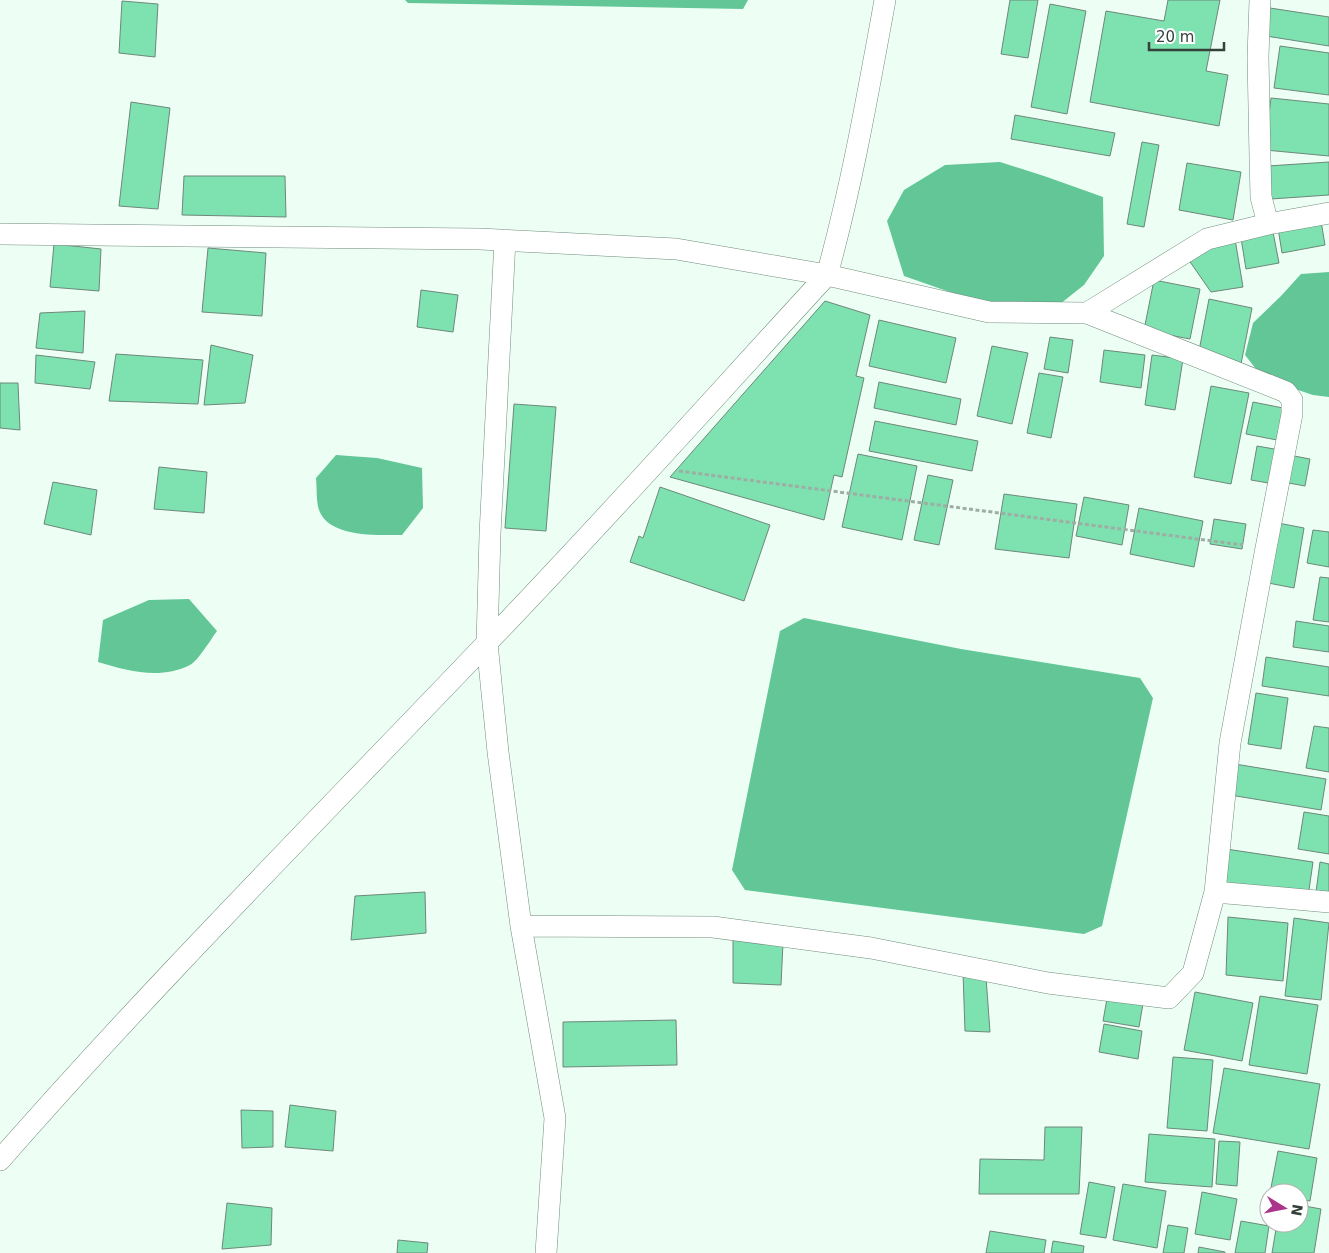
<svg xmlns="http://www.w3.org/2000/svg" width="1329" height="1253" font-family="'DejaVu Sans',sans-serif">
  <rect width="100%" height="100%" fill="#edfff5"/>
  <!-- water -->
  <path fill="#62c696" d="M405 0H748L743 9 408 3Z
    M1000 162 1047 177 1103 197 1104 256 1084 285 1060 304H984L904 276 887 221 904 190 945 165Z
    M1329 272V397L1313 395 1263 378 1245 355 1253 323 1281 296 1301 274Z
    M336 455 377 458 422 468 423 508 402 535C378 535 329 538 319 510 316 501 317 488 316 478Z
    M189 599 217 631C211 639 198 661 190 665 160 680 128 671 98 662L103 620 149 600Z
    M804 618 961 649 1140 678 1153 698 1102 926 1084 934 745 890 732 870 780 631Z"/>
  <!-- building -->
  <path fill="#7de1b0" stroke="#6d8879" d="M1010 0H1038L1028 58 1001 54Z
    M1168 0H1220L1206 71 1228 75 1219 126 1090 102 1106 11 1164 21Z
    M122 1 158 4 155 57 119 53Z
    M1050 4 1086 11 1067 114 1031 107Z
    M1270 8 1329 17V46L1266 36Z
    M1280 46 1329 53V95L1274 88Z
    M1271 98 1329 104V156L1265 150Z
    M131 102 170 108 158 209 119 206Z
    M1015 115 1115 133 1110 156 1011 139Z
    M1142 142 1159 145 1144 227 1127 224Z
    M1329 162V195L1271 199 1268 166Z
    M1187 163 1241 172 1233 220 1179 210Z
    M184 176H285L286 217 182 215Z
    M1321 221 1325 245 1282 253 1278 228Z
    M1273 232 1279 263 1246 269 1241 238Z
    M1235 239 1243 287 1211 292 1186 256Z
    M54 244 101 249 99 291 50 287Z
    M208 248 266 253 262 316 202 312Z
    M1154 280 1200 289 1190 339 1144 330Z
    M421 290 458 295 453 332 417 327Z
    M1209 299 1252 308 1241 364 1198 356Z
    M825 301 870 315 856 376 864 378 842 477 834 475 824 520 670 477Z
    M85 311 83 353 36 348 40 313Z
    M879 320 956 338 946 383 869 366Z
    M1050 337 1073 340 1068 373 1044 369Z
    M211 345 253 355 245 403 204 405Z
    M992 346 1028 353 1012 424 977 416Z
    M1104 350 1145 355 1141 388 1100 382Z
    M116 354 203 360 198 404 109 401Z
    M36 355 95 362 90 389 35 383Z
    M1152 355 1183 359 1175 410 1145 405Z
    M1039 373 1063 377 1051 438 1027 433Z
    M879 382 961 399 956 425 874 408Z
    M0 383H18L20 430 0 428Z
    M1211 386 1249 393 1231 484 1194 477Z
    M1253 402 1288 409 1282 441 1246 434Z
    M514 404 556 407 546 531 505 528Z
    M875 421 978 441 972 471 869 451Z
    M1257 446 1280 450 1274 484 1251 480Z
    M858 454 917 466 902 540 842 527Z
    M1289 455 1310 459 1305 486 1283 482Z
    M159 467 207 472 204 513 154 509Z
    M928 475 953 480 939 545 914 540Z
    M53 482 97 490 91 535 44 524Z
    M660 487 770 525 744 601 630 562 639 536 643 538Z
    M1004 494 1077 504 1069 558 995 549Z
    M1084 497 1129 505 1122 545 1076 536Z
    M1139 508 1203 521 1194 567 1130 554Z
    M1214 519 1246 524 1242 549 1210 544Z
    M1273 522 1304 528 1294 588 1263 582Z
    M1313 530 1329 532V567L1307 563Z
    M1320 577 1329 578V622L1313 620Z
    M1296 621 1329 626V652L1293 647Z
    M1266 657 1329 667V696L1262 686Z
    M1256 693 1288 698 1281 749 1248 744Z
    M1314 726 1329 728V772L1306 768Z
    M1235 764 1326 779 1321 810 1230 795Z
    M1304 812 1329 816V854L1298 849Z
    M1226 849 1313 862 1308 897 1221 884Z
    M1320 862 1329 864V894L1316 892Z
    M425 892 426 933 351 940 355 896Z
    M1228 917 1288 923 1283 981 1226 975Z
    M1294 918 1329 923 1321 1000 1285 996Z
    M733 939 783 943 781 985 733 983Z
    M963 973 986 977 990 1032 965 1031Z
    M1195 992 1253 1003 1242 1061 1184 1050Z
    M1108 993 1144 998 1139 1027 1103 1021Z
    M1260 996 1318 1005 1307 1074 1249 1065Z
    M676 1020 677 1065 563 1067V1022Z
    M1104 1024 1142 1031 1138 1059 1099 1052Z
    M1173 1057 1213 1060 1207 1131 1167 1128Z
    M1224 1068 1320 1084 1309 1149 1213 1133Z
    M290 1105 336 1111 333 1151 285 1147Z
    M241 1110 273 1111V1147L242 1148Z
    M1045 1127H1082L1079 1194H979L980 1159 1044 1160Z
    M1149 1134 1215 1139 1212 1187 1145 1182Z
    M1219 1141 1240 1142 1237 1186 1216 1184Z
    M1278 1151 1317 1158 1310 1201 1299 1199V1193H1270Z
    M1089 1182 1115 1187 1106 1238 1080 1234Z
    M1123 1184 1166 1191 1157 1248 1113 1240Z
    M1202 1192 1237 1199 1230 1240 1195 1234Z
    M227 1203 272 1208 271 1245 222 1249Z
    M1299 1205 1321 1209 1314 1253H1272L1277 1223H1299Z
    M1241 1221 1269 1226 1265 1253H1235Z
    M1168 1225 1188 1228 1184 1253H1163Z
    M990 1231 1046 1240 1044 1253H986Z
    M398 1240 428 1243 427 1253H397Z
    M1053 1241 1084 1246 1083 1253H1051Z
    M1199 1247 1225 1252V1253H1198Z"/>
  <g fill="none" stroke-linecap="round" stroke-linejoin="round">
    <!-- street casing -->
    <g stroke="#718c7d" stroke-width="22">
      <path id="street" d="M1260 0 1258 57 1260 158 1261 197 1268 224
        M0 234 480 239 676 249 827 275 989 312 1087 313 1207 239 1268 224 1329 213
        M505 240 490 534 487 643 498 752 521 926 555 1118 546 1253
        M1087 313 1286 392 1292 400V414L1266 548 1230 743 1215 892 1329 902
        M521 926 713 927 871 948 1048 983 1169 998 1193 973 1215 892
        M0 1160C155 983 322 816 484 646 601 525 713 399 827 275 852 185 868 93 885 0"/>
    </g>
    <!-- path -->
    <path stroke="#9eaea5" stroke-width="3" stroke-dasharray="4 2.5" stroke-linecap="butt" d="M679 471 1243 545"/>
    <!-- street -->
    <use href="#street" stroke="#fff" stroke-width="21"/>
  </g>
  <!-- north arrow -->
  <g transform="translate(1284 1208) rotate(100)"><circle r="24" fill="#ffffff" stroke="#aeb3b0"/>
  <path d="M0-4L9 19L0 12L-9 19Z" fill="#ac348a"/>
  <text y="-8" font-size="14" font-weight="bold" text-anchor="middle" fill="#344039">N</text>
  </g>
  <!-- scale -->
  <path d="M1149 42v8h75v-8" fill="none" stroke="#344039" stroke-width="2.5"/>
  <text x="1156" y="42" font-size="15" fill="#344039" stroke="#ffffff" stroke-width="4" paint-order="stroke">20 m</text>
</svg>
